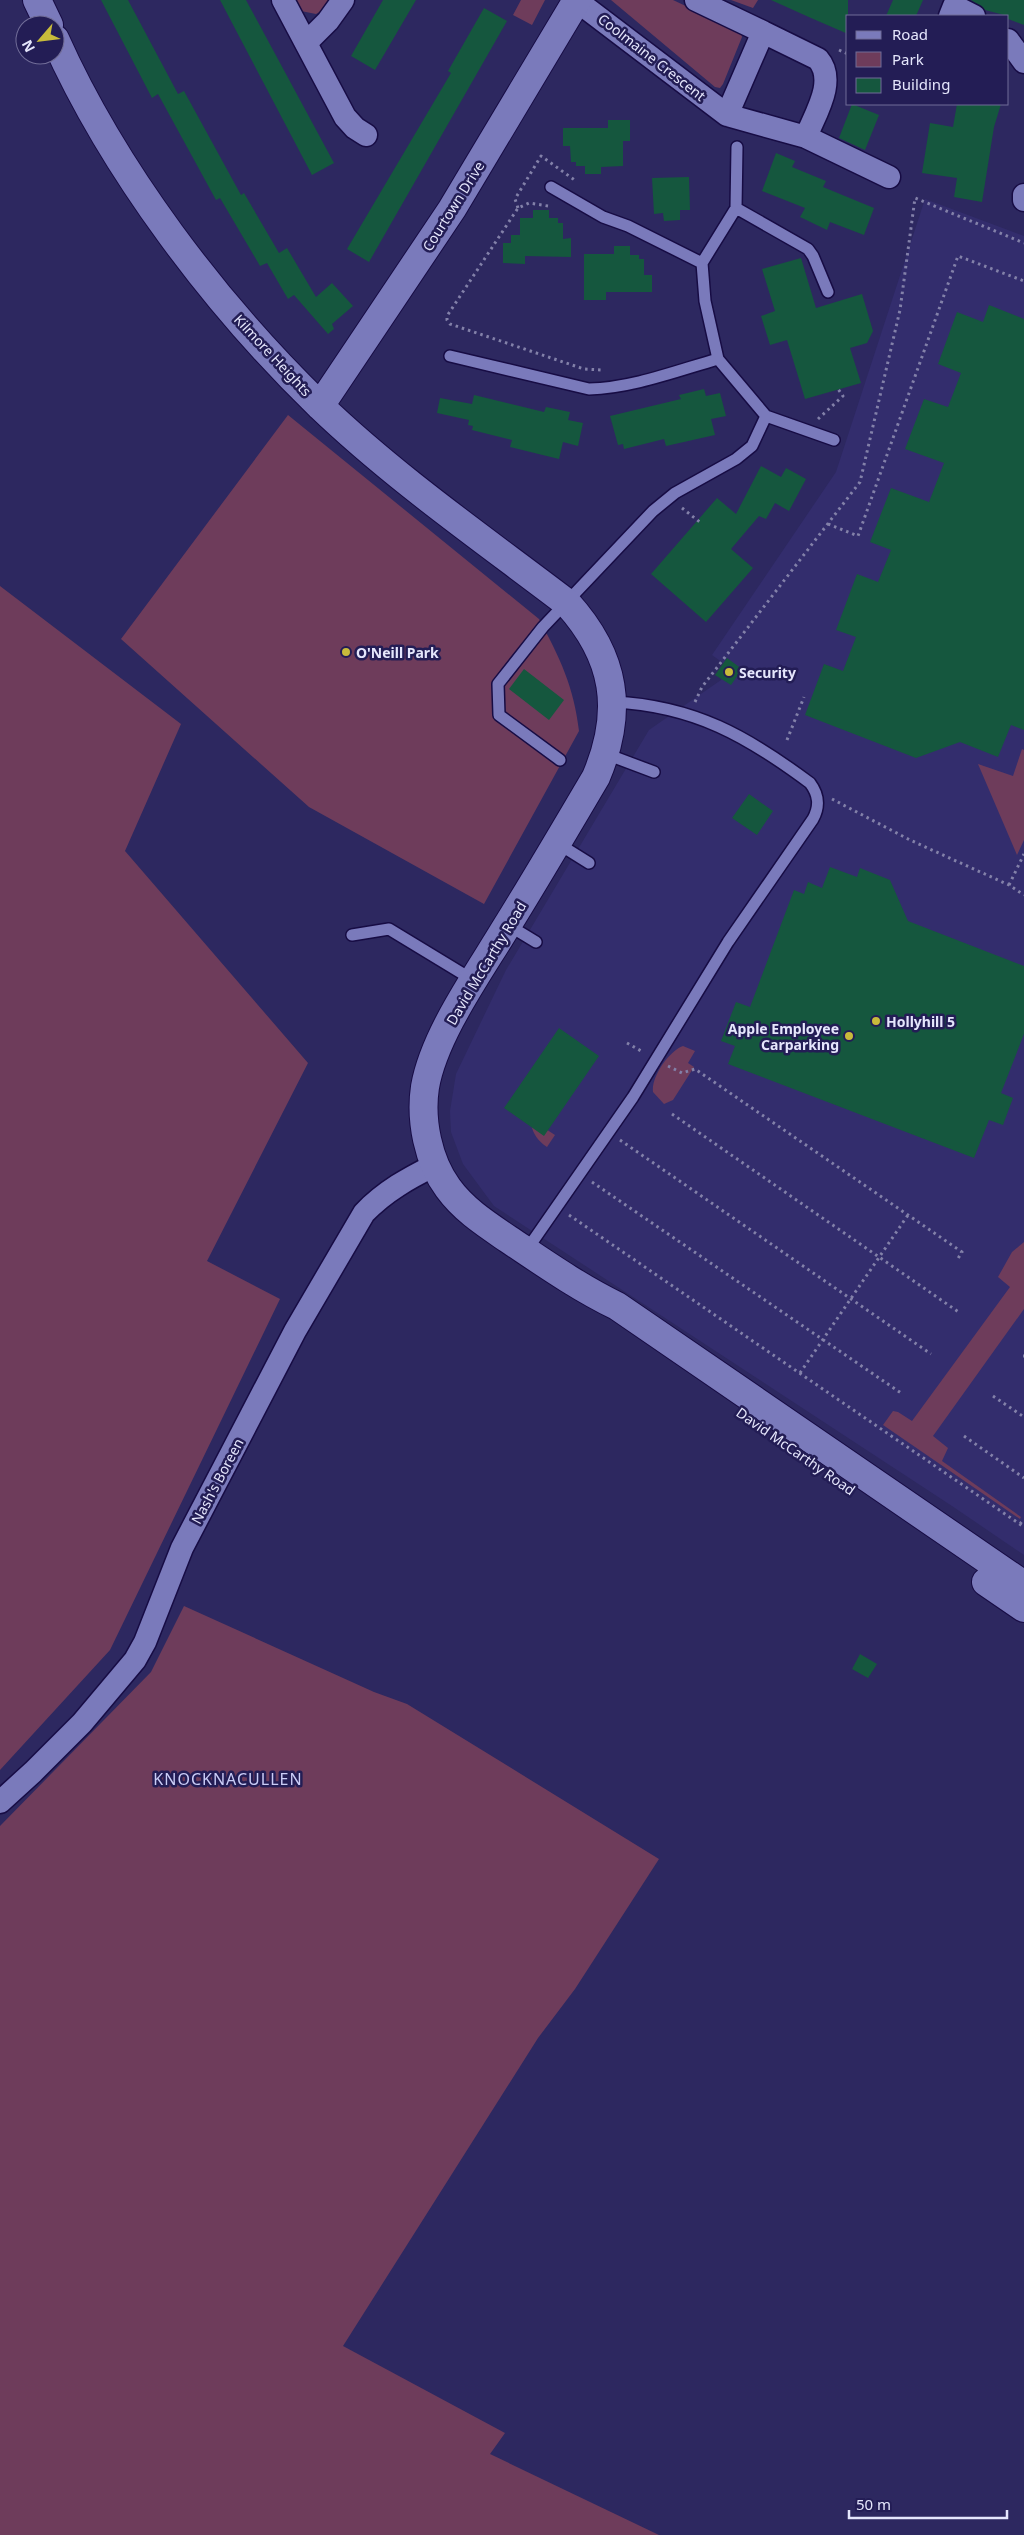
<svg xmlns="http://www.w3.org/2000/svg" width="1024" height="2535" font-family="'Noto Sans',sans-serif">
  <rect width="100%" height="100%" fill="#2d2860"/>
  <!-- built -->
  <path fill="#332d6d" d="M925 199 1024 236V1555L952 1506 494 1206 463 1164 451 1132 450 1111 456 1074 506 970 649 730 721 680 730 668 712 655 836 472Z"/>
  <!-- green -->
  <path fill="#6e3c5b" d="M295 0H332L328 7 316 14 301 11Z
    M521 0H545L532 25 513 15Z
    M611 0H673L741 32 742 37 723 84 720 88 715 87Z
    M731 0H758L753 8Z
    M288 415 539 619C560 658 574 687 579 731L484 904 309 807 121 639Z
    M0 586 181 724 125 851 308 1063 207 1261 280 1299 110 1650 0 1770Z
    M1022 749 1024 750V840L1017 855 978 764 1013 776Z
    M683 1046 695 1051 688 1063 694 1067 673 1100 664 1104 653 1092C651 1077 669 1051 683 1046Z
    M535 1122 555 1135 547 1147C538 1141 533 1134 531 1124Z
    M1024 1242V1309L933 1436 948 1448 942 1461 1021 1517 1020 1519 883 1425 893 1411 898 1412 912 1421 1010 1287 998 1277 1012 1252Z
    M184 1606 374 1692 407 1704 659 1859 575 1989 538 2038 343 2346 505 2433 490 2454 659 2535H0V1826L151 1672Z"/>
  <!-- building -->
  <path fill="#15573e" d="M101 0H128L178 94 184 91 241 195 244 193 279 253 287 248 316 297 332 283 353 306 332 324 334 329 328 334 294 295 288 299 267 263 260 266 220 198 216 200 158 94 152 98Z
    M220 0H246L334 163 312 175Z
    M383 0H416L375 70 351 56Z
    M771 0H848V34L811 18Z
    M893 0H923L916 16H886Z
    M971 0H1024V25L1008 19V16L985 10Z
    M484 8 507 21 369 262 347 249 451 73 448 71Z
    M852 104 879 115 865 150 839 138Z
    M957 104H1001L994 127 982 202 954 197 957 178 922 173 930 123 953 127Z
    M608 120H630V141H623V166L601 167V174H585V166H576V162H571L570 146H563V128H608Z
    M776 153 795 161 792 167 826 181 823 187 874 208 864 235 830 222 827 230 800 217 805 208 762 191Z
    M689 177 690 210H680V220L664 221 663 213 654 214 652 178Z
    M533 210H549V218H558V223H563V239L571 238V257L525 256V264L503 263V243H511V235H520V218H533Z
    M614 246H630V255H639V259H644V275H652V292H606V300H584V254H614Z
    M801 258 816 308 862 294 873 331 867 343 850 348 861 383 805 399 787 340 770 345 761 316 775 311 762 269Z
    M989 305 1024 319V730L1011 725 998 757 960 742 916 758 805 715 824 664 843 671 856 637 836 630 857 574 878 582 891 550 870 542 891 488 929 502 944 463 905 449 924 399 948 407 961 373 938 364 957 312 983 322Z
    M704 389 706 396 720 393 726 416 711 419 715 435 666 446 664 439 624 449 623 444 618 445 610 416 681 399 679 395Z
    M474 395 544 412 546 407 570 412 568 420 583 423 578 446 563 442 559 459 510 447 512 440 472 430 473 426 468 425 469 420 437 413 440 398 472 404Z
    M761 466 781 477 786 468 806 479 789 511 775 503 766 519 759 516 731 549 753 568 706 622 651 574 717 498 736 514Z
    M727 658 742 669 731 685 715 675Z
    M524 669 564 700 549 720 509 689Z
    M749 794 773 811 757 835 732 818Z
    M830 867 857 877 860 868 890 880 908 921 1024 966V1034L1001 1093 1013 1098 1003 1125 989 1120 974 1158 728 1064 735 1046 721 1041 736 1002 750 1007 794 890 804 894 808 882 822 888Z
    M559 1028 599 1056 544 1136 504 1108Z
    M860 1654 877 1664 868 1678 852 1669Z"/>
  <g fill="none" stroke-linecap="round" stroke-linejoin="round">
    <!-- service casing -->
    <g stroke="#170c44" stroke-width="14">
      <path id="service" d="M551 187 603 217 628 226 702 263
        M736 208 737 147
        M828 292 813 256 808 249 736 208 702 263 705 301 718 359 766 416 834 440
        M450 356 589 389C632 388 676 371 718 359
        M606 754 654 772
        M560 760 499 715 498 684 543 627 653 511 675 493 736 459 752 446 766 416
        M557 843 589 863
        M508 925 536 942
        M352 935 389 929 473 980
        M526 1251 633 1097 728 942 813 819C820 806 819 795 810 783 747 736 694 706 614 702"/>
    </g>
    <!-- minor casing -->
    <g stroke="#170c44" stroke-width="25">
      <path id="minor" d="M283 0 345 117 355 128 366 135
        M696 0 763 32
        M577 1 727 115 806 137 889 177
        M950 16 954 6 974 16
        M1008 40 1024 62
        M307 42 328 21 343 0
        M727 115 763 32 818 59C837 81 815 114 806 137
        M1024 195V200
        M0 1802 33 1772 82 1723 135 1660 145 1642 182 1548 295 1331 364 1213C385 1191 409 1178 435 1165"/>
    </g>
    <!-- tertiary casing -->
    <g stroke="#170c44" stroke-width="30">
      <path id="tertiary" d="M37 0 49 25
        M55 39C114 171 216 305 319 405 395 478 483 539 567 603 616 657 624 711 596 777 566 828 536 879 505 929 478 974 434 1035 425 1087 420 1120 428 1161 448 1188 464 1210 486 1224 508 1239 544 1263 578 1287 617 1306L1024 1585
        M320 406 452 209 577 0
        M986 1582 1024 1608"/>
    </g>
    <!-- path -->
    <path stroke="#8381a9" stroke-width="3" stroke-dasharray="2.5 4" stroke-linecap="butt" d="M839 50 848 54
      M548 206 529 203 518 208 447 316V320L450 324 584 369 601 370
      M518 208 515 199 541 156 576 181
      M818 419 843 396 838 389
      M682 508 701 523
      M828 524 858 536 958 256 1024 281
      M695 702 702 687 860 482 900 310 915 198 1024 243
      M787 740 804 697
      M832 799 910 840 1009 885 1024 895
      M1009 885 1024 854
      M627 1043 643 1052
      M668 1066 682 1073 695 1069 962 1252 957 1260
      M672 1114 960 1313
      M620 1140 931 1354
      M592 1182 901 1393
      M569 1215 1024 1527
      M1023 1356H1024
      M800 1373 908 1215
      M993 1396 1024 1417
      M964 1436 1024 1478
      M1020 1524 1024 1519"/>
    <!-- service -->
    <use href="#service" stroke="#7a7abb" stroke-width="11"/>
    <!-- minor -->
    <use href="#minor" stroke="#7a7abb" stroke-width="22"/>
    <!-- tertiary -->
    <use href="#tertiary" stroke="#7a7abb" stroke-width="28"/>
  </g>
  <!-- markers -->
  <g fill="#c8bb3b" stroke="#231d55" stroke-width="2">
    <circle cx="346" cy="652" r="5"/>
    <circle cx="729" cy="672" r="5"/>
    <circle cx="876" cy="1021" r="5"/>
    <circle cx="849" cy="1036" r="5"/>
  </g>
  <g text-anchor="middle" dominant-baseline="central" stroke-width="5" stroke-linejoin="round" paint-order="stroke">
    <!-- street labels -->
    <g font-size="14" fill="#e5e6fc" stroke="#231d55">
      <text transform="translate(652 57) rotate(38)">Coolmaine Crescent</text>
      <text transform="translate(453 206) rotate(-58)">Courtown Drive</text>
      <text transform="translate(273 355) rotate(47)">Kilmore Heights</text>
      <text transform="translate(486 963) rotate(-59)">David McCarthy Road</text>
      <text transform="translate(796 1451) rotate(35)">David McCarthy Road</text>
      <text transform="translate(217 1481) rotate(-62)">Nash's Boreen</text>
    </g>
    <!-- poi labels -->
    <g font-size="14" font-weight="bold" fill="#e5e6fc" stroke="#231d55" text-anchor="start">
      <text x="356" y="652">O'Neill Park</text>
      <text x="739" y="672">Security</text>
      <text x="886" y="1021">Hollyhill 5</text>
      <text x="839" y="1028" text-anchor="end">Apple Employee<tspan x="839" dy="16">Carparking</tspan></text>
    </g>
    <!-- quarter labels -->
    <g font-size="16" letter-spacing="1" fill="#cbcdf7" stroke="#231d55">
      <text x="228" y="1779">KNOCKNACULLEN</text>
    </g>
  </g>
  <!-- legend -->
  <rect x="846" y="15" width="162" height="90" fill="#231d55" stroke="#716d98"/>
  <rect x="856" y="31" width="25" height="8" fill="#7a7abb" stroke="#716d98"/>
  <text x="892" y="40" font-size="15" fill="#e5e6fc">Road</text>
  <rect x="856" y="52" width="25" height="15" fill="#6e3c5b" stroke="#716d98"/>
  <text x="892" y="65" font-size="15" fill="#e5e6fc">Park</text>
  <rect x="856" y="78" width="25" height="15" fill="#15573e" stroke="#716d98"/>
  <text x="892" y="90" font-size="15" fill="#e5e6fc">Building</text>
  <!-- north arrow -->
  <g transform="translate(40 40) rotate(242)"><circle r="24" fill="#231d55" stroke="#716d98"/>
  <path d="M0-4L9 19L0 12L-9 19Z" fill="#c8bb3b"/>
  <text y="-8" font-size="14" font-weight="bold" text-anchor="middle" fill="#e5e6fc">N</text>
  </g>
  <!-- scale -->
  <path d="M849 2510v8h158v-8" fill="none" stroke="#e5e6fc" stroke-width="2.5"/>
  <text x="856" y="2510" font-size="15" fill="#e5e6fc" stroke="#231d55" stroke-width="4" paint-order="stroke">50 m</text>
</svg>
